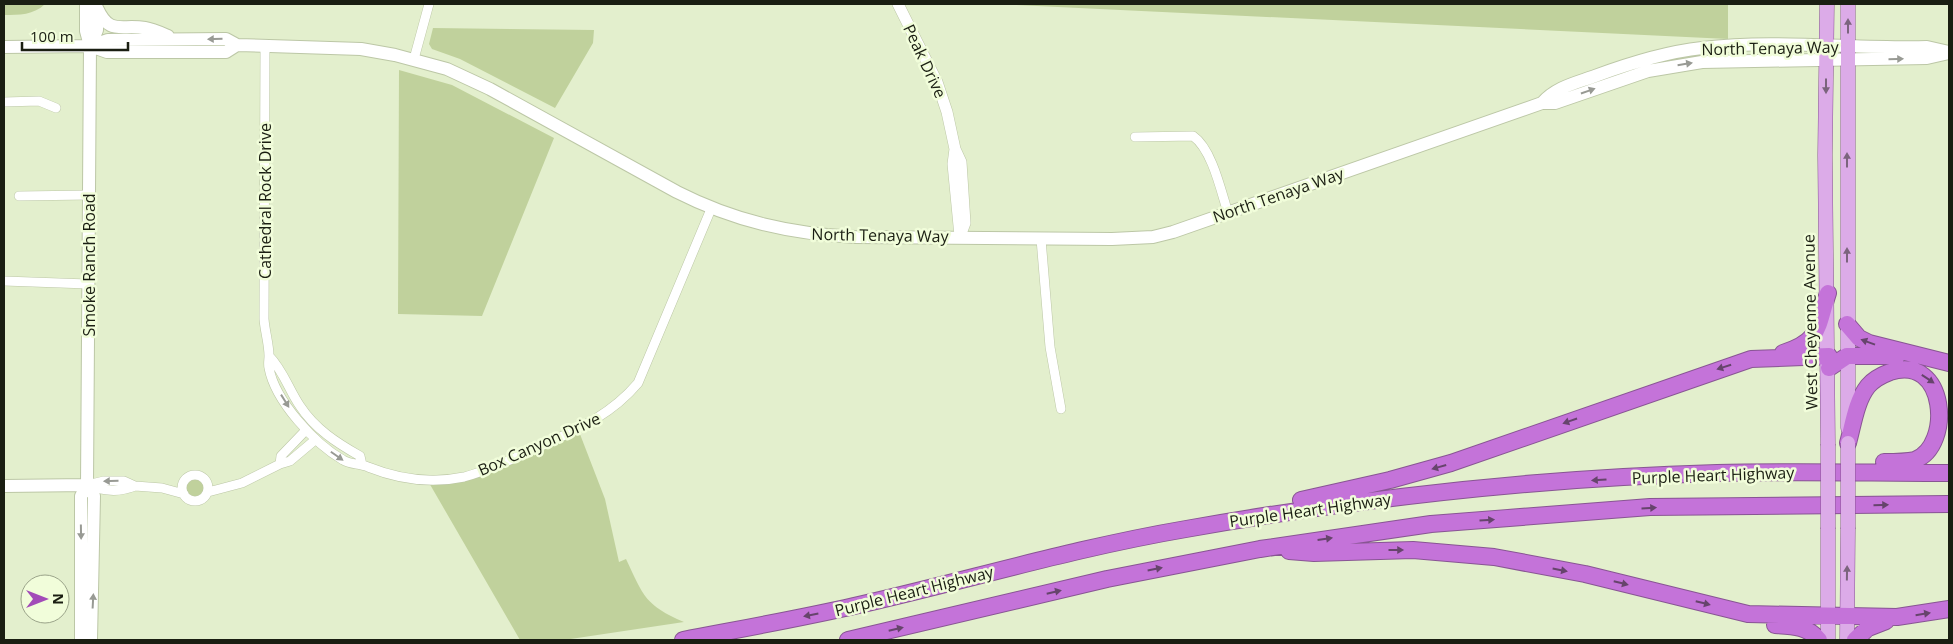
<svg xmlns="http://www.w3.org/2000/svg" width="1953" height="644" font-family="'Open Sans',sans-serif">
  <rect width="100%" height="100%" fill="#e3efcd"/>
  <!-- green -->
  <path fill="#c0d19c" d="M4 4H45C34 15 19 15 4 15Z
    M997 4H1728V39Z
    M433 28 594 30 593 43 555 108 460 59 432 49 429 44Z
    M399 70 452 85 554 138 482 316 398 314Z
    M578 429 605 499 619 562 626 559C644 597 645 605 684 622L564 640H520L428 481 462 477Z
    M186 488a9 9 0 1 1 18 0a9 9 0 1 1-18 0Z"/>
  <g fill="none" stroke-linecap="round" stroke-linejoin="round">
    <!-- minor casing -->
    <g stroke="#bcc7a6" stroke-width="10">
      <path id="minor" d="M265 46 264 319C265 332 269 344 269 356 269 360 268 364 269 368 275 401 315 444 343 460 351 465 359 463 368 467 398 479 431 484 464 477 491 470 516 457 541 446 578 429 611 415 638 383L711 209
        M414 59 429 4
        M4 102 39 101 56 108
        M1135 137 1193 136C1212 149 1221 191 1228 213
        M19 196 89 195
        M1041 239 1050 347 1061 409
        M4 281 88 284
        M269 356C283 370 289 390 300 406 315 429 337 443 360 456L362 465
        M280 464 281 456 306 430
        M182 488a13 13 0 1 1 26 0a13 13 0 1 1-26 0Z
        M87 485 104 481H124L135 486 162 488 184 494
        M87 485C104 491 118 493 135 486
        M208 492 242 483 280 464 290 461 315 440"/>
    </g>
    <!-- tertiary casing -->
    <g stroke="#bcc7a6" stroke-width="12">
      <path id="tertiary" d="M898 4 937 82 947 112 955 149 961 162 965 223 960 236
        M955 149 953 164 960 236"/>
    </g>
    <!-- secondary casing -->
    <g stroke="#bcc7a6" stroke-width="14">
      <path id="secondary" d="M97 8C110 36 120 24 145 28 152 29 161 33 168 36
        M90 46 107 52H226L237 45
        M90 46 97 30V10
        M4 47 90 46 108 40 226 39 237 45 361 49 395 55 447 69 490 89 677 192C734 221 791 234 855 237L1112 239 1153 237 1173 232 1542 103H1555L1648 71 1702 62 1927 58 1949 53
        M1542 103C1556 87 1576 83 1595 76 1630 63 1665 52 1702 48 1776 39 1853 49 1927 47L1949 52
        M87 485 94 496 91 640
        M4 486 87 485
        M81 640V496L87 485 90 46 86 31V4"/>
    </g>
    <!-- primary casing -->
    <g stroke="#885593" stroke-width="15">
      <path id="primary" d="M1827 4 1825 155 1828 444
        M1848 4V428
        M1828 529V640
        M1847 640 1848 529"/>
    </g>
    <!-- motorway casing -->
    <g stroke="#885593" stroke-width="18">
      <path id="motorway" d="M1847 324 1859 338 1869 343 1949 363
        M1783 353C1821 341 1817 327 1828 293
        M1829 368 1847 356H1897
        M1848 443C1853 425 1856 401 1868 386 1874 379 1882 375 1890 372 1947 353 1953 446 1915 460 1905 462 1894 462 1884 462
        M1301 500 1390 480 1451 463 1751 359 1829 356
        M1289 551 1314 553 1413 550 1494 557 1585 574 1748 614 1897 617 1949 609
        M1775 625C1792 626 1808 626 1819 640
        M683 640C740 629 797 619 854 606 965 581 1074 548 1186 529 1361 498 1539 478 1717 473 1795 471 1872 473 1949 473
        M848 640 1107 579 1260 549 1431 524 1650 507 1949 504
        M1855 640 1868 628 1886 621"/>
    </g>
    <!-- minor -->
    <use href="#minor" stroke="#fff" stroke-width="9"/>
    <!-- tertiary -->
    <use href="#tertiary" stroke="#fff" stroke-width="11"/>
    <!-- secondary -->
    <use href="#secondary" stroke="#fff" stroke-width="12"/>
    <!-- primary -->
    <use href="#primary" stroke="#dcabe8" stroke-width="14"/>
    <!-- motorway -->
    <use href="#motorway" stroke="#c473d9" stroke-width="16"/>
    <!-- primary-bridge casing -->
    <g stroke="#885593" stroke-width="15" stroke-linecap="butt">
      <path id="primary-bridge" d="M1828 529V444
        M1848 529V443"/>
    </g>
    <!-- primary-bridge -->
    <use href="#primary-bridge" stroke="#dcabe8" stroke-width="14"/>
  </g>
  <!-- one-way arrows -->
  <defs><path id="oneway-solid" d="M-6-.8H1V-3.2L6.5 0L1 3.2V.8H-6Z" transform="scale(1.25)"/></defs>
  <g fill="#7b647d">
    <use href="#oneway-solid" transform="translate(1848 26) rotate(-90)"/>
    <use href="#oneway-solid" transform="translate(1826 86) rotate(90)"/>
    <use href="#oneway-solid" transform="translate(1847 160) rotate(-90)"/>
    <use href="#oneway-solid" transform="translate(1847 255) rotate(-90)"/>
    <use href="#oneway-solid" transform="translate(1847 573) rotate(-89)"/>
  </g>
  <g fill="#989a94">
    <use href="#oneway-solid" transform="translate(215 39) rotate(179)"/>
    <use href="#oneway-solid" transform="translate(1896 59) rotate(-1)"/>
    <use href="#oneway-solid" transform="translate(1685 64) rotate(-9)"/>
    <use href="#oneway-solid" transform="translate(1588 91) rotate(-19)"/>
    <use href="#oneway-solid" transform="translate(285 401) rotate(58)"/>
    <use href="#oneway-solid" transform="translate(337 456) rotate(35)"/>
    <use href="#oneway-solid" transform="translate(111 481) rotate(179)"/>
    <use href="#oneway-solid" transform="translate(81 532) rotate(89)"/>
    <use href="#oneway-solid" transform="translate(93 601) rotate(-87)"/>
  </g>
  <g fill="#66446c">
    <use href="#oneway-solid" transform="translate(1868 342) rotate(-160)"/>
    <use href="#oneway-solid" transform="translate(1724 367) rotate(162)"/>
    <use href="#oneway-solid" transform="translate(1928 379) rotate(34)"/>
    <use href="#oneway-solid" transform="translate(1570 421) rotate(161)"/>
    <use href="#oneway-solid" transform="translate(1439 467) rotate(164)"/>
    <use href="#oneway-solid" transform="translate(1599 480) rotate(176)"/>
    <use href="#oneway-solid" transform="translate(1881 505) rotate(-1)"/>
    <use href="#oneway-solid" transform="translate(1649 508) rotate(-3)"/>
    <use href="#oneway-solid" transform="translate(1487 520) rotate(-4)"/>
    <use href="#oneway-solid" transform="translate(1325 539) rotate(-8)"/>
    <use href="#oneway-solid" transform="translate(1396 550)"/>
    <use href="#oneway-solid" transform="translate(1155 569) rotate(-11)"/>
    <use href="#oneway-solid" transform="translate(1560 570) rotate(11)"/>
    <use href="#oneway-solid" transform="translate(1621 583) rotate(14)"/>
    <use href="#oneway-solid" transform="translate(1054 592) rotate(-13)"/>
    <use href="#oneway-solid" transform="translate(1703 603) rotate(14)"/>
    <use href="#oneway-solid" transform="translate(1923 614) rotate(-9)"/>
    <use href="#oneway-solid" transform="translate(811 615) rotate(169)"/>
    <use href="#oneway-solid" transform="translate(896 629) rotate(-13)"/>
  </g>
  <g text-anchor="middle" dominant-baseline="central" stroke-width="5" stroke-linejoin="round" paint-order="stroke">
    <!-- street labels -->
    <g font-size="16" fill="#1a1e12" stroke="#f1fdda">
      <text transform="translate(1770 48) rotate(-1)">North Tenaya Way</text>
      <text transform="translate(925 61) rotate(65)">Peak Drive</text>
      <text transform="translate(1278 195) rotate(-19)">North Tenaya Way</text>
      <text transform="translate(265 201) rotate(-90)">Cathedral Rock Drive</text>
      <text transform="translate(880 235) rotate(1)">North Tenaya Way</text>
      <text transform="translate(89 265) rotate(-90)">Smoke Ranch Road</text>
      <text transform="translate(1810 322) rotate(-91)">West Cheyenne Avenue</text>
      <text transform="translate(539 444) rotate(-24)">Box Canyon Drive</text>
      <text transform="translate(1713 475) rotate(-2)">Purple Heart Highway</text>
      <text transform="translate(1310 510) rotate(-8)">Purple Heart Highway</text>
      <text transform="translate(914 591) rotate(-14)">Purple Heart Highway</text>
    </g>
  </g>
  <!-- border -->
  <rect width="1953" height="644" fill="none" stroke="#1a1e12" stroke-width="10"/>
  <!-- north arrow -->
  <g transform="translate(45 599) rotate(90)"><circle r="24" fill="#f1fdda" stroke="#9ba48a"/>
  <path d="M0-4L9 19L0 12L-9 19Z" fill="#a24bb8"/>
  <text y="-8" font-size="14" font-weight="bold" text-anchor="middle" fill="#1a1e12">N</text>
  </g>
  <!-- scale -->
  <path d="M22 42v8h106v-8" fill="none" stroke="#1a1e12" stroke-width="2.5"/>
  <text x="30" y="42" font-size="15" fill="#1a1e12" stroke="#f1fdda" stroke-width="4" paint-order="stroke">100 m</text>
</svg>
